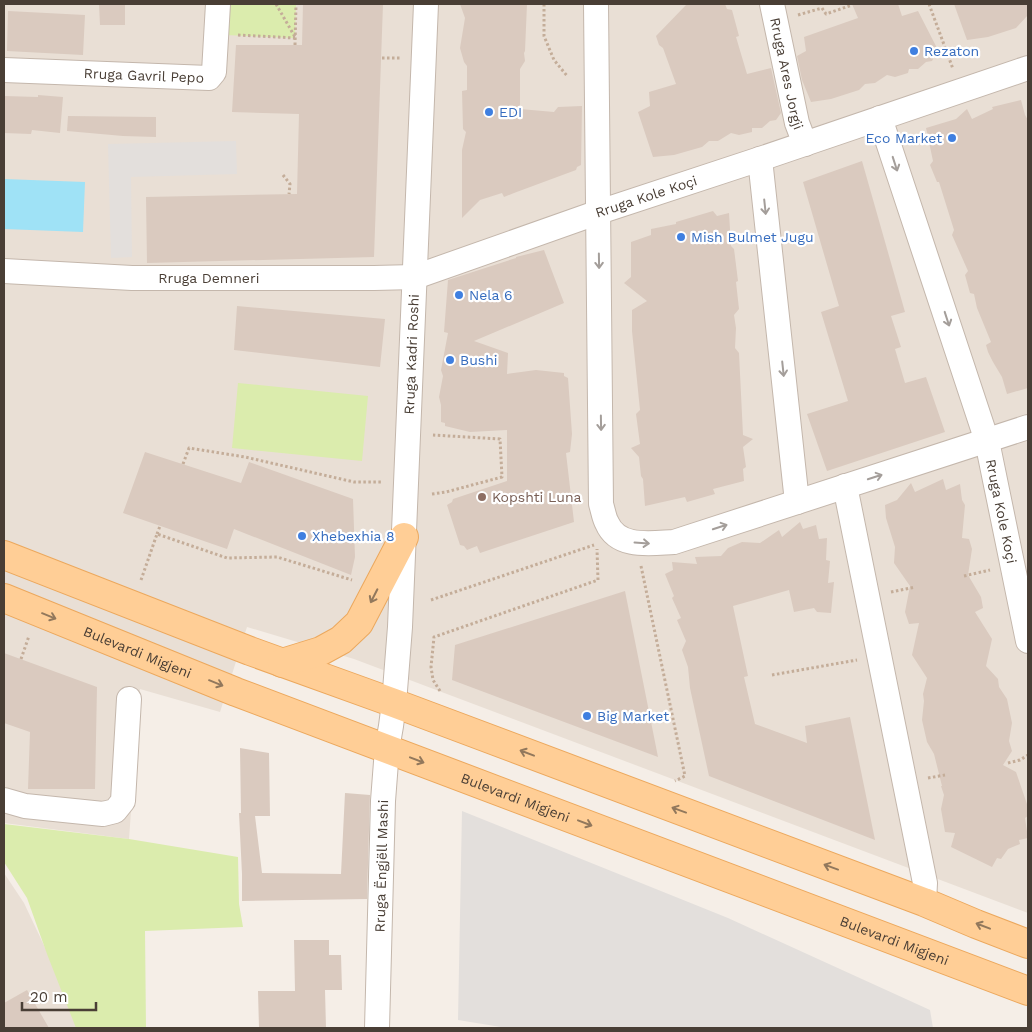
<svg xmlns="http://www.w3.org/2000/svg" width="1032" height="1032" font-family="'Work Sans',sans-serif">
  <rect width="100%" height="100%" fill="#f5eee7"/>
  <!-- residential -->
  <path fill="#e9dfd5" d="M4 4H1028V913L354 659 247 627 220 712 140 689 129 839 4 823Z
    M4 873 24 903 83 1028H4Z"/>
  <!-- green -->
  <path fill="#dbecad" d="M226 4H296L295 38 224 35Z
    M238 383 368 396 362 461 232 448Z
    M4 824 129 839 238 857 239 904 243 927 145 931 146 1028H76L47 954 27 898 4 862Z"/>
  <!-- parking -->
  <path fill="#e3dfdc" d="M236 141 237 174 131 177 132 257 111 258 108 144Z
    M462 811 728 918 930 1010 933 1028H507L458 1020Z"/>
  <!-- water -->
  <path fill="#9fe2f6" d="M4 179 85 182 83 232 4 229Z"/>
  <!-- building -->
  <path fill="#dacabf" d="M99 4H125V25H100Z
    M303 4H383L374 257 147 263 146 197 297 194 299 114 232 112 236 45H302Z
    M460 4H527L525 51 524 53 525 61 520 69V109L554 112 558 107 582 106 581 165 577 167 576 170 514 193 504 197 502 193 480 200 462 218V150L466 132 463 129 462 91 467 90V66L464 62 460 48 465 18Z
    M687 4H725L727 9 732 10 739 36 736 37 747 74 771 68 781 113 776 120 770 121 762 128H752V132L739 135 731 133 718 141H709L702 147 674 155 653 157 638 112 650 106 649 92 676 84 663 48 659 45 656 36Z
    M852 4H898L902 16 918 11 938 50 932 61 926 62 918 69H909L908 73 895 77 887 75 875 83 865 84 859 90 831 99 811 102 802 80 797 56 806 51 804 37 858 18Z
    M954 4H1028V15L1016 28 988 37 967 40Z
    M8 11 85 15 83 55 7 51Z
    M38 95 63 97 60 133 32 130 31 134 4 133V96L38 97Z
    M1021 100 1025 115 1028 120V388L1007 394 1002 377 993 362 988 352 986 345 991 342 977 308 974 294 970 293 965 275 968 271 952 235 954 230 939 182H937L930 165 933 161 926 128 956 119 967 109 972 119 993 109 992 107Z
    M68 116 156 117V137L123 136 67 131Z
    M862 161 905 312 891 316 901 347 895 349 905 383 926 377 945 432 827 471 807 414 848 401 821 312 839 306 803 182Z
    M713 211 717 216 729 213 731 246 734 249 738 281 736 282 739 309 734 315 736 328 735 348 739 353 743 435 753 439 743 447 746 467 743 469 744 481 713 489 715 494 687 502 685 497 645 506 643 479 641 476 639 457 631 448 640 444 636 414 640 410 632 331V310L647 301 624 283 631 277V242L651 235V229L676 224V222Z
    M544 250 564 303 474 341 508 353 507 374 536 370 564 373V376L568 378 572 434 570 452 566 453 574 522 480 553 477 546 467 550 464 546 460 545 447 505 452 502 453 499 507 481V430L470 432 445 426V423L441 422V405L439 397 443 376 441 370 448 333 444 332 448 280 516 258V257Z
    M237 306 385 319 380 367 234 350Z
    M145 452 241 483 249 462 353 499 355 557 351 575 234 529 227 549 123 513Z
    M943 479 946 490 960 484 962 500 965 505 962 538 969 539 972 549 968 575 981 597 983 608 975 612 992 639 986 666 998 679 999 687 1007 699 1012 723 1009 741 1012 751 1003 765 1016 772 1028 807V816L1025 818 1028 838 1019 840 1020 844 1008 849 1001 859 997 858 992 867 951 847 955 833 945 832 941 809 944 795 941 786H942L934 754 927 742 922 720 924 701 923 694 927 678 912 655 919 623 909 624 905 612 910 586 894 563 895 547 886 518 885 505 897 500 911 483 915 492Z
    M800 522 803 529 816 525 819 539 827 538 826 560 830 561 828 583 834 582 831 613 817 612 814 608 794 612 789 590 733 606 748 676 744 677 755 724 807 743 805 726 850 717 875 840 709 776 690 688 688 667 682 650 686 641 677 620 681 618 672 598 674 596 665 574 673 570 672 562 697 564 695 557 721 556 728 548 742 542 760 543 779 530 782 537Z
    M625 591 658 757 452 680 455 645Z
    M4 653 97 687 95 789H28L30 732 4 723Z
    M240 748 269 753 270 816H255L262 873 341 874 345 793 370 795 367 899 242 901V874L239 813H241Z
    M294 940H329V955H341L342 990H325L326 1028H259L258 991H295Z
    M27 990 49 1028H4V1003Z"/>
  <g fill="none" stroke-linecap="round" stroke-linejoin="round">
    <!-- minor casing -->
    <g stroke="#c4b7ac" stroke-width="26">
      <g id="minor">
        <path d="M596 4 601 504C603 510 604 518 607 523 618 549 651 543 674 542L1028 427"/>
        <path id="s1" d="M772 4 797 123 805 144"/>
        <path id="s2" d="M4 70 209 78 214 72 218 4"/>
        <path id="s3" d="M880 118 987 441 1028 641"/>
        <path d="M760 159 797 502"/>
        <path id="s4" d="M4 271 132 278H374L415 277 599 212 760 159 1028 68"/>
        <path d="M845 486 925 883 924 902"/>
        <path d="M4 800 25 806 103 814 115 811 123 801 129 699"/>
        <path id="s5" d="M377 1028 383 801 387 749 391 726 394 703 400 627 426 4"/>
      </g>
    </g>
    <!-- major casing -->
    <g stroke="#eca85d" stroke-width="30">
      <g id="major">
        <path d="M4 555 250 651 394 703 924 902 976 924 1028 944"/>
        <path id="s6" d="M4 598 236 692 1028 991"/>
        <path d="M282 663 321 651 341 640 359 623 404 537"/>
      </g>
    </g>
    <!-- path -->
    <path stroke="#c4ad99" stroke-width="3" stroke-dasharray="2.5 2.5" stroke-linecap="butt" d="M276 4 295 37
      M544 4V36L554 60 568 77
      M929 4 953 69
      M798 15 822 8 826 14 852 5
      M238 35 295 38
      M295 45 296 4
      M382 58H401
      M283 175 290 184 289 194
      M183 464 189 448 245 457 354 482H383
      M432 494 446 492 502 477 500 439 433 435
      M157 534 160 526
      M641 566 685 776 675 781
      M964 576 990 570
      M141 580 157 534 227 558 277 557 352 580
      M891 592 915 587
      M431 600 594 545
      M21 659 29 636
      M772 675 857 660
      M440 691 433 680 431 667 434 637 598 580 597 549
      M1008 763 1020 760 1028 755
      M928 778 945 775"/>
    <!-- minor -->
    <use href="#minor" stroke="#fff" stroke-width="24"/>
    <!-- major -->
    <use href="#major" stroke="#ffce96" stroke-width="28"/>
  </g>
  <!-- one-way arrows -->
  <defs><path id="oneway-shaft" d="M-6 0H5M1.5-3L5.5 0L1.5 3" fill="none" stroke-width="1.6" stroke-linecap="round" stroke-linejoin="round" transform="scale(1.25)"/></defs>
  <g stroke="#a49e9a">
    <use href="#oneway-shaft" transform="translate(895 164) rotate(72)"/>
    <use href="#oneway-shaft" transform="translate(765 207) rotate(84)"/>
    <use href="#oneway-shaft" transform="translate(599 261) rotate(89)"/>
    <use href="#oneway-shaft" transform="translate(947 319) rotate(72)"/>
    <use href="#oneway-shaft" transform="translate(783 369) rotate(84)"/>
    <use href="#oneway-shaft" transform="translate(601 423) rotate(89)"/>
    <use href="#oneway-shaft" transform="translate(875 477) rotate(-18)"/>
    <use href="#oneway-shaft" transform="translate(720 527) rotate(-18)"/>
    <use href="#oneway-shaft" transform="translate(642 543) rotate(4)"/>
  </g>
  <g stroke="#92785c">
    <use href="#oneway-shaft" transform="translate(374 596) rotate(117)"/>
    <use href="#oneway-shaft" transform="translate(49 616) rotate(22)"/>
    <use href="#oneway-shaft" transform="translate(216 683) rotate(22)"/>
    <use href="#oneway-shaft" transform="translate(527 753) rotate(-159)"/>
    <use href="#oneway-shaft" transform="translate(417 760) rotate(21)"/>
    <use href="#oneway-shaft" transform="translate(679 810) rotate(-160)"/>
    <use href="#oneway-shaft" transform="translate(585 823) rotate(21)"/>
    <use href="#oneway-shaft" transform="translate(831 867) rotate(-160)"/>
    <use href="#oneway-shaft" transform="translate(983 926) rotate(-159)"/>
  </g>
  <!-- markers -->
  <g fill="#3f7fe0" stroke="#fff" stroke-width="2">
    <circle cx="914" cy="51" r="5"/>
    <circle cx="489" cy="112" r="5"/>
    <circle cx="952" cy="138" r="5"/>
    <circle cx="681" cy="237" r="5"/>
    <circle cx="459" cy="295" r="5"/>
    <circle cx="450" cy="360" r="5"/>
    <circle cx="302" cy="536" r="5"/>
    <circle cx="587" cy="716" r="5"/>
  </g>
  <circle fill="#8d6e63" stroke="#fff" stroke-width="2" cx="482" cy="497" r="5"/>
  <g text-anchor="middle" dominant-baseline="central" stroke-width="4.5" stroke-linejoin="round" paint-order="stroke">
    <!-- shop labels -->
    <g font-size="14" fill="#366cbe" stroke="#fff" text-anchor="start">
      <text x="924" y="51">Rezaton</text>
      <text x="499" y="112">EDI</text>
      <text x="942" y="138" text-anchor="end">Eco Market</text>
      <text x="691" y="237">Mish Bulmet Jugu</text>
      <text x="469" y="295">Nela 6</text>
      <text x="460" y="360">Bushi</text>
      <text x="312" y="536">Xhebexhia 8</text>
      <text x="597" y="716">Big Market</text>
    </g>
    <!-- street labels -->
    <g font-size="14" fill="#493e35" stroke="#fff">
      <text stroke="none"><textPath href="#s2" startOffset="140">Rruga Gavril Pepo</textPath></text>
      <text stroke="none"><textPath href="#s1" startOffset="71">Rruga Ares Jorgji</textPath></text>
      <text stroke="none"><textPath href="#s4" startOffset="656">Rruga Kole Koçi</textPath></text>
      <text stroke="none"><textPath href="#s4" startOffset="205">Rruga Demneri</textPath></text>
      <text stroke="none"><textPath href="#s5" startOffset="675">Rruga Kadri Roshi</textPath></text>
      <text stroke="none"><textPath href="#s3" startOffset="412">Rruga Kole Koçi</textPath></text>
      <text stroke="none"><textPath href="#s6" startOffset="144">Bulevardi Migjeni</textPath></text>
      <text stroke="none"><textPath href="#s6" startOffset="549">Bulevardi Migjeni</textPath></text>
      <text stroke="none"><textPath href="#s5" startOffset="162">Rruga Ëngjëll Mashi</textPath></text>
      <text stroke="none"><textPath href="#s6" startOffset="954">Bulevardi Migjeni</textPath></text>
    </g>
    <!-- education labels -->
    <g font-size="14" fill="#785e54" stroke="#fff" text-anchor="start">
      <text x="492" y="497">Kopshti Luna</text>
    </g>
  </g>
  <!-- border -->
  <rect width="1032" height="1032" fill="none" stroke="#493e35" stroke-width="10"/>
  <!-- scale -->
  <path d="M22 1002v8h74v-8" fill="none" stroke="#493e35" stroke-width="2.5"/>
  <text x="30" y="1002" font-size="15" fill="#493e35" stroke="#ffffff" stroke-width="4" paint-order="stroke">20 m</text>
</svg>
